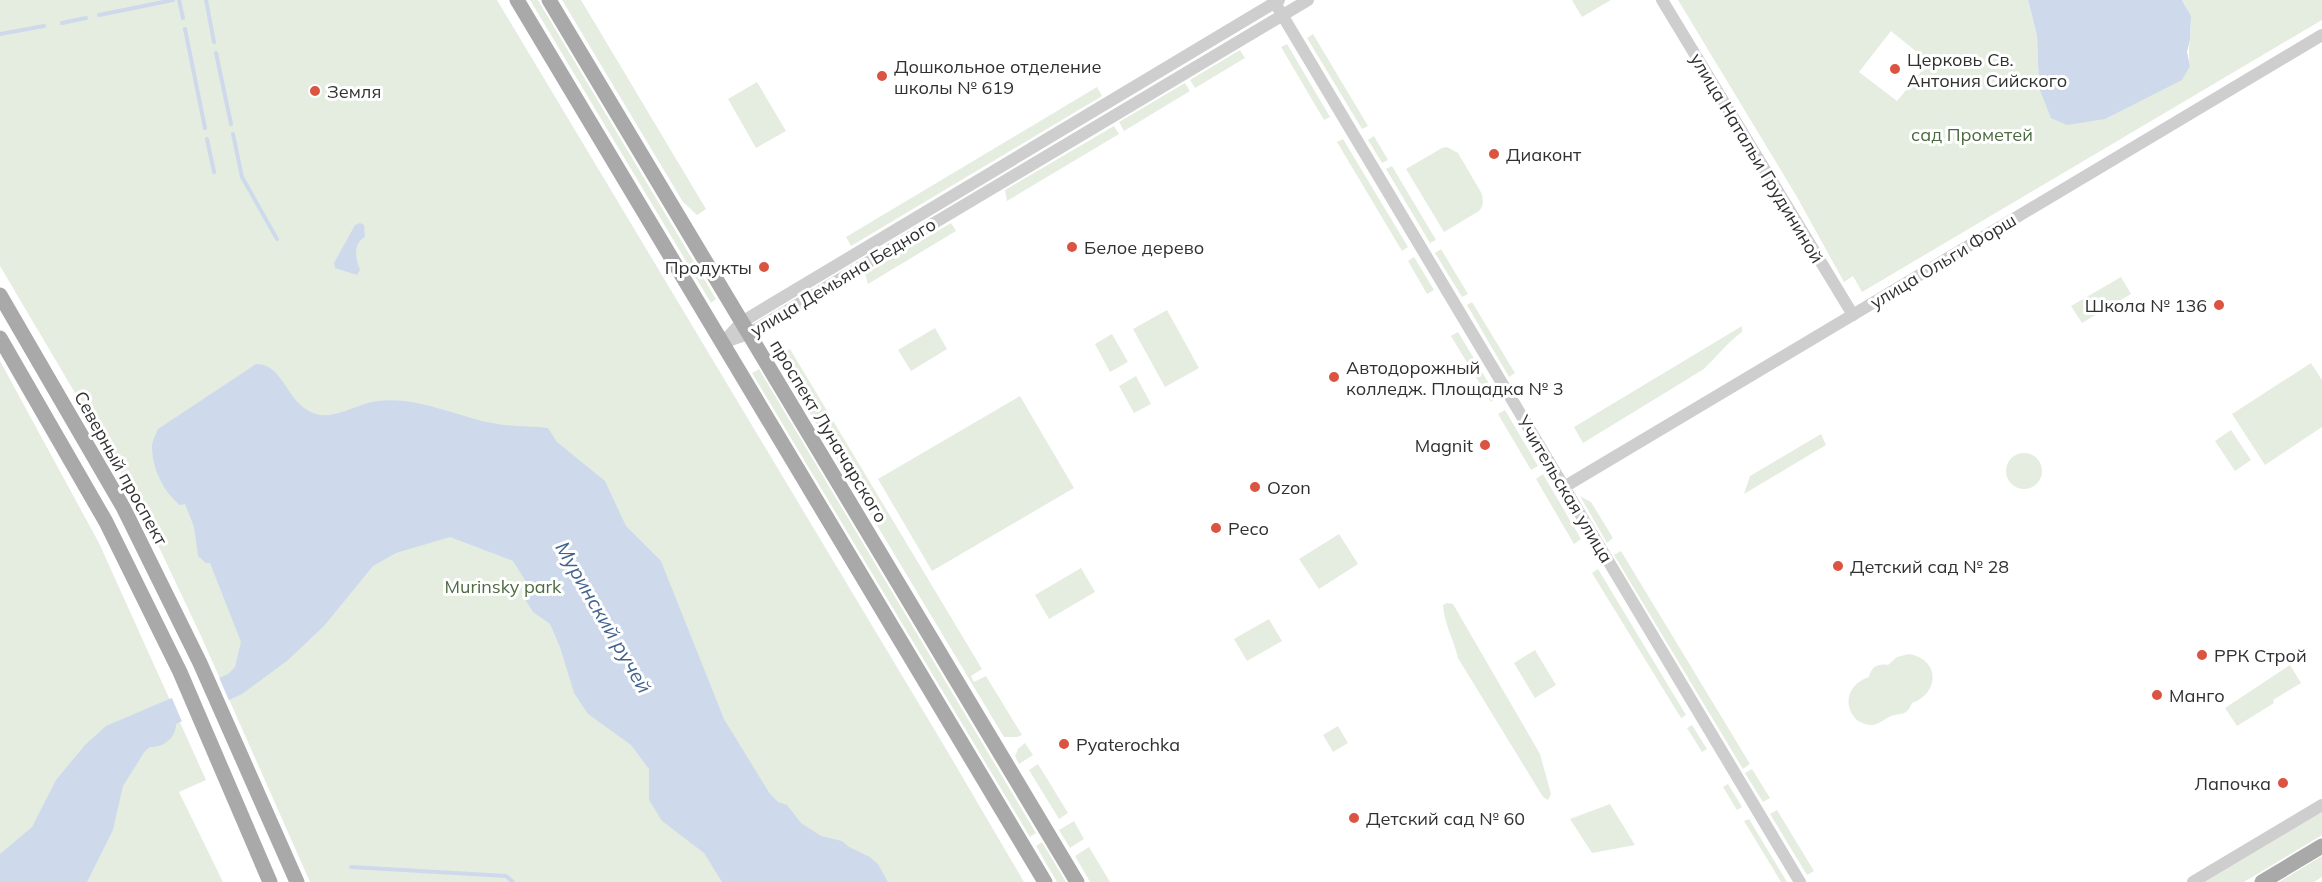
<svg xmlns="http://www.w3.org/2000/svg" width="2322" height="882" font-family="Mulish,sans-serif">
  <rect width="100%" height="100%" fill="#fff"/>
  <!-- green -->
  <path fill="#e5ede0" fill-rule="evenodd" d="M0 0H497L949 754 1024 882H310L201 636 147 522 114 459 0 266Z
    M530 0H538L716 299 711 303Z
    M562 0H581L706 209 697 215 683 202Z
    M1572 0H1611L1582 17Z
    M1678 0H2028L2037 36 2039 88 2190 66C2185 40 2199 24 2182 0H2322V20L1862 292 1853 276 1844 282 1797 197ZM1891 31 1929 62 1897 101 1859 72Z
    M1313 34 1368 126 1362 129 1307 38Z
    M1287 44 1330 117 1324 120 1281 47Z
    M1240 50 1245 58 1195 88 1190 80Z
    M757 82 786 131 756 148 728 99Z
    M1185 83 1190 91 1124 131 1119 122Z
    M1097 87 1102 96 851 246 846 237Z
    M1114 126 1119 134 1007 201 1005 190Z
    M1374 136 1388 160 1382 163 1368 140Z
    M1343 139 1408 247 1402 251 1337 142Z
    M1447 147 1458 153 1482 194C1483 201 1484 206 1479 211L1444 232 1406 169 1442 148Z
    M1392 166 1436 240 1430 243 1386 169Z
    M951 223 956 231 868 284 865 274Z
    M1441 249 1468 294 1462 297 1435 253Z
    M1414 257 1434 290 1427 294 1408 261Z
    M2121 277 2131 294 2082 323 2071 306Z
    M1472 302 1515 373 1509 377 1467 305Z
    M1167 310 1199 368 1165 387 1133 329Z
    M1742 326V332C1728 342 1717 356 1704 369L1583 443 1574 427Z
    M935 328 947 349 911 371 898 350Z
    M1458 332 1497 397 1491 402 1451 336Z
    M1112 334 1128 362 1110 372 1095 344Z
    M790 349 982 669 971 676 974 682 986 676 1022 735 1017 737H1004L776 357Z
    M0 361 99 543 206 780 179 792 223 882H0Z
    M2311 363 2322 380V427L2265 465 2232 414Z
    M759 369 1036 833 1030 837 752 373Z
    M1136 376 1151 404 1134 413 1119 386Z
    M1020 396 1074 488 932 571 878 479Z
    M1505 410 1538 466 1531 470 1498 414Z
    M2231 430 2251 460 2235 471 2215 441Z
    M1821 434 1826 445 1744 494 1750 476Z
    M2006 471a18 18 0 1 1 36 0a18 18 0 1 1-36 0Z
    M1543 474 1581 539 1574 544 1536 479Z
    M1580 496 1591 502 1613 538 1607 543Z
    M1339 534 1358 564 1319 589 1299 559Z
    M1621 551 1750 764 1743 769 1614 555Z
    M1081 568 1095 592 1049 619 1035 595Z
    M1598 569 1686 715 1681 718 1592 573Z
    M1447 603 1453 604 1540 754 1551 794 1548 800 1543 797 1458 658C1454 640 1444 624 1443 605Z
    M1269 619 1282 641 1247 661 1234 639Z
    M1535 650 1556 685 1535 698 1514 663Z
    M1909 654C1940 659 1940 693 1912 703 1906 718 1899 712 1889 717 1876 724 1874 729 1858 721 1841 705 1848 684 1869 677 1871 667 1878 663 1888 665L1897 657Z
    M2290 665 2301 683 2273 700 2274 703 2237 726 2225 708Z
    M1692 725 1707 749 1702 752 1687 728Z
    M1338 726 1348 743 1333 752 1323 735Z
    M1025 743 1033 755 1019 764 1015 756 1018 749Z
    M1038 764 1068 813 1059 819 1029 770Z
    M1752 769 1770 798 1763 802 1745 773Z
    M1728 784 1742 807 1737 810 1723 787Z
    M1610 804 1635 845 1592 853 1570 819Z
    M1777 810 1814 871 1807 875 1770 814Z
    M2322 812V835L2244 882H2205Z
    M1749 819 1787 882H1781L1744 821Z
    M1074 821 1084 839 1070 848 1059 830Z
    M1042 842 1066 882H1057L1036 846Z
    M1089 847 1110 882H1090L1075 856Z
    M2322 856V877L2314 882H2279Z"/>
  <!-- water -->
  <path fill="#cedaeb" d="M2028 0H2182L2191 16 2190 40 2187 52 2190 66 2182 80 2105 119 2067 125 2051 118 2039 88 2037 36Z
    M360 223 364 225 365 237C352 244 356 259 360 270L357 275 335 268 334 263 355 225Z
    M256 364C285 364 286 405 316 414 335 420 358 403 378 401 420 396 458 418 498 424 515 427 532 426 548 428L557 442 605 481 626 526 661 561 724 719 770 794 778 802 787 805 801 823 821 836 842 841 849 847 870 857 878 864 888 882H722L704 853 662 821 649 800V769L631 745 588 714 574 693 560 647 550 624 533 612 523 596 525 580 513 561 450 537 396 553 373 566 324 626 288 660 242 694 176 724C176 738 163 748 150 747L145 751 123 786 113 830 87 882H0V854L32 827 56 780 85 745 106 726 228 674 235 667 241 642 210 563H206L198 556 194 527 185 504 180 505C163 492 152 467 152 447 152 441 156 434 158 429Z"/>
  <!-- pier -->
  <path fill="#fff" d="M218 675 230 703 183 724 171 696Z"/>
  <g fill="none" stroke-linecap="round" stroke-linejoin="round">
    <!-- stream -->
    <path stroke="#cedaeb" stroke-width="4" d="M179 0 183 18
      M206 0 214 42
      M99 15 173 0
      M62 23 86 18
      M185 29 205 128
      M0 34 44 26
      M216 53 231 124
      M233 134 242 177 277 239
      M207 139 214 172
      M351 867 506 876 513 882"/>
    <!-- minor -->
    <path stroke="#cecece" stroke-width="12" d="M1662 0 1853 315
      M1275 3 1800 882
      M724 341 742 322 770 305 1279 0
      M722 343 748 334 1308 0
      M1564 487 2322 35
      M2193 882 2322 805"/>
    <!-- major -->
    <path stroke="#a9a9a9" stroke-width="15" d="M517 0 1045 882
      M549 0 1077 882
      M0 295 123 507 200 663 297 882
      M0 338 106 522 180 672 270 882
      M2262 882 2322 846"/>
  </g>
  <!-- markers -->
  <g fill="#db5341" stroke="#fff" stroke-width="2">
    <circle cx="1895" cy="69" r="6"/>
    <circle cx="882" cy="76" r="6"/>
    <circle cx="315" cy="91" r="6"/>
    <circle cx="1494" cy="154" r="6"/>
    <circle cx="1072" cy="247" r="6"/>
    <circle cx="764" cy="267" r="6"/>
    <circle cx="2219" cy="305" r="6"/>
    <circle cx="1334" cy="377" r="6"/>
    <circle cx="1485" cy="445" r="6"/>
    <circle cx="1255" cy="487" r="6"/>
    <circle cx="1216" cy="528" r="6"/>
    <circle cx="1838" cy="566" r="6"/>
    <circle cx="2202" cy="655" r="6"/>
    <circle cx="2157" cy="695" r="6"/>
    <circle cx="1064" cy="744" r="6"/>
    <circle cx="2283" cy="783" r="6"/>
    <circle cx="1354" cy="818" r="6"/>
  </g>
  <g text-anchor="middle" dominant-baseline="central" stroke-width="6" stroke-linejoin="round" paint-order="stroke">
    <!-- poi labels -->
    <g font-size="18" fill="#313131" stroke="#fff" text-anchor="start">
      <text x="1907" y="59">Церковь Св.<tspan x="1907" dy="21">Антония Сийского</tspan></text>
      <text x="894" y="66">Дошкольное отделение<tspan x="894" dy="21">школы № 619</tspan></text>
      <text x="327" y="91">Земля</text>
      <text x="1506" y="154">Диаконт</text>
      <text x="1084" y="247">Белое дерево</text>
      <text x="752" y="267" text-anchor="end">Продукты</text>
      <text x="2207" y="305" text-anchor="end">Школа № 136</text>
      <text x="1346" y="367">Автодорожный<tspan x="1346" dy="21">колледж. Площадка № 3</tspan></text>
      <text x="1473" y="445" text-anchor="end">Magnit</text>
      <text x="1267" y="487">Ozon</text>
      <text x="1228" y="528">Ресо</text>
      <text x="1850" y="566">Детский сад № 28</text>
      <text x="2214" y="655">РРК Строй</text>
      <text x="2169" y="695">Манго</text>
      <text x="1076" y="744">Pyaterochka</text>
      <text x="2271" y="783" text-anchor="end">Лапочка</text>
      <text x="1366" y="818">Детский сад № 60</text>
    </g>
    <!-- park labels -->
    <g font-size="18" fill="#4c6b41" stroke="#fff">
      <text x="1972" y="134">сад Прометей</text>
      <text x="503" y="586">Murinsky park</text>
    </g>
    <!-- street labels -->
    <g font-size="18" fill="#313131" stroke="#fff">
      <text transform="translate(1757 158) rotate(59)">улица Натальи Грудининой</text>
      <text transform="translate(1943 261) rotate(-31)">улица Ольги Форш</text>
      <text transform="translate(843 277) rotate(-31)">улица Демьяна Бедного</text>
      <text transform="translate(829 431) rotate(59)">проспект Луначарского</text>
      <text transform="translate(121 468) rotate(61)">Северный проспект</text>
      <text transform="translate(1565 489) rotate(59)">Учительская улица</text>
    </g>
    <!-- water labels -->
    <g font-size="20" font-style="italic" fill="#43638f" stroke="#fff">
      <text transform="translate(604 617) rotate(60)">Муринский ручей</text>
    </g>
  </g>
</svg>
